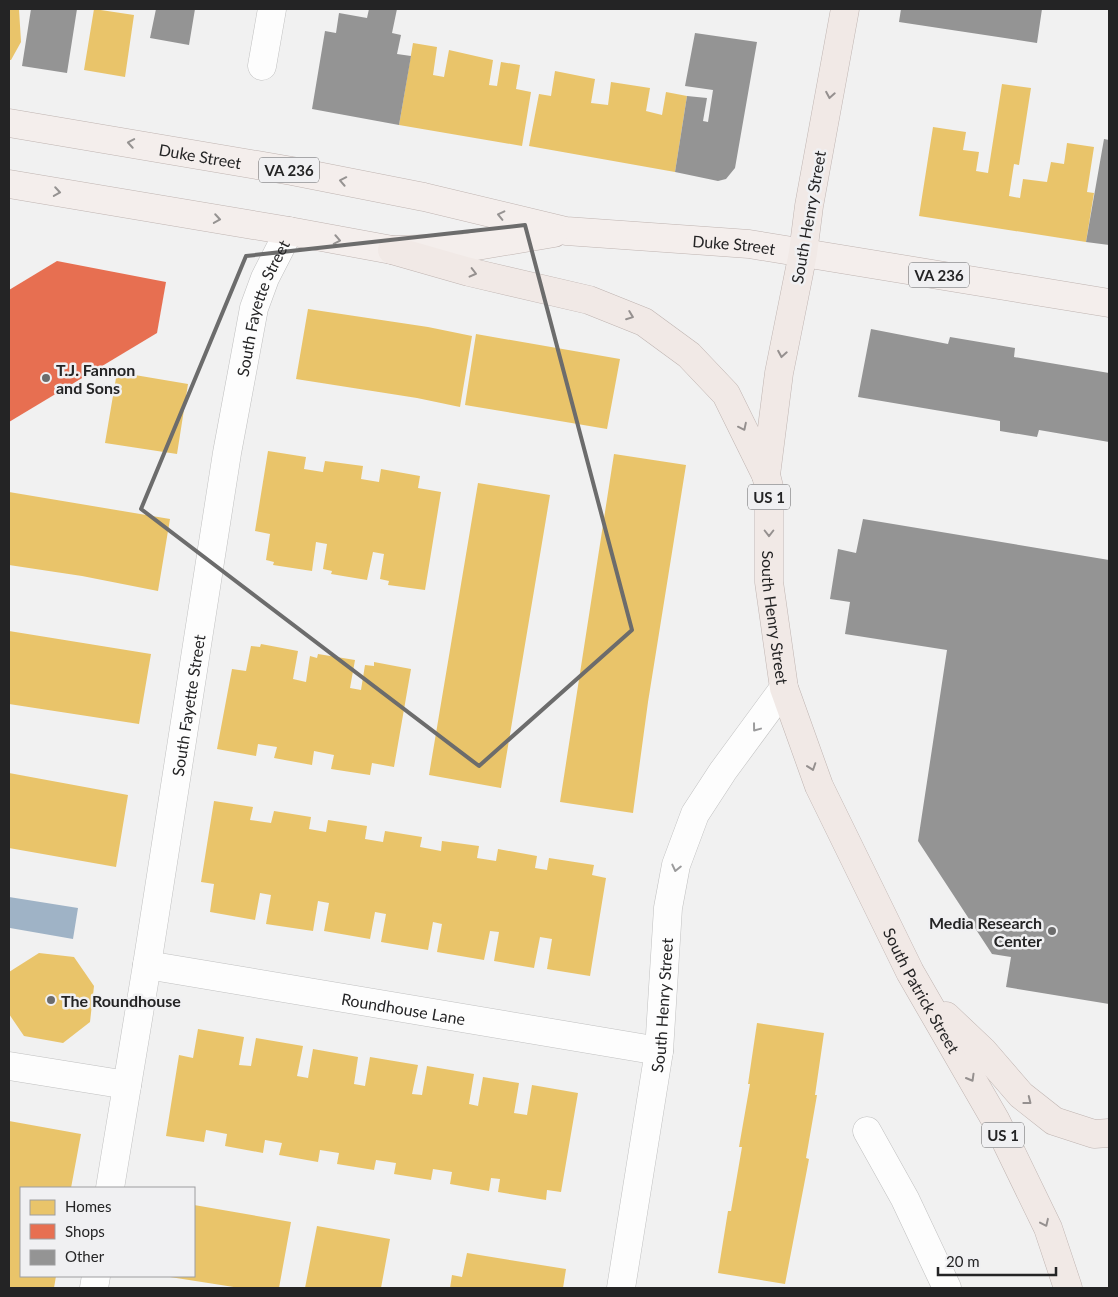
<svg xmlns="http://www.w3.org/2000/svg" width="1118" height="1297" font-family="Lato,sans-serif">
  <rect width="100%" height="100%" fill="#f1f1f1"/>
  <!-- water -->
  <path fill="#9fb3c6" d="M9 897 78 908 73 939 10 928 9 935Z"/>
  <!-- homes -->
  <path fill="#e9c46a" d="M9 9H19L21 42 11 60H9Z
    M94 9 134 15 125 77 84 70Z
    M413 43 437 47 433 75 444 77 449 50 493 60 489 85 497 86 501 62 520 65 516 89 531 92 522 146 399 125Z
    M555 71 595 79 591 103 608 105 611 82 650 88 646 111 662 115 666 92 687 96 675 172 529 146 539 94 551 96Z
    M1002 84 1031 88 1019 165 1014 164 1009 196 1020 198 1023 179 1047 182 1051 162 1064 164 1067 143 1094 147 1087 192 1094 193 1086 242 919 216 933 127 966 132 963 150 979 152 976 171 988 173Z
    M308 309 428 327 472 336 460 407 417 398 296 379Z
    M476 334 620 359 607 429 465 405Z
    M117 372 188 384 177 454 105 443Z
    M268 451 306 457 304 469 323 472 325 461 363 466 361 479 379 482 381 469 420 476 418 488 441 492 425 590 388 585 389 581 380 579 384 554 373 552 367 580 331 574 332 571 323 569 327 544 316 542 312 571 273 565 274 562 266 560 270 534 255 531Z
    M614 454 686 465 648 702 633 813 560 802Z
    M478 483 550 495 501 788 429 775Z
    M9 492 170 519 158 591 82 576 9 565Z
    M9 631 151 654 139 724 9 704Z
    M261 644 298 651 293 679 306 682 310 656 317 658 318 654 355 660 350 688 361 690 365 665 374 666V662L411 669 394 767 372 763 370 775 331 769 334 755 314 751 312 765 274 758 277 747 258 744 256 756 217 749 232 669 246 671 251 646 260 647Z
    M9 773 128 795 116 867 9 848Z
    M214 801 253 807 250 820 271 823 274 811 311 817 309 829 326 832 328 820 367 826 365 839 383 842 385 831 422 837 420 847 441 851 442 841 479 846 477 858 496 861 498 849 537 856 535 868 547 870 549 858 594 865 592 875 606 878 590 976 547 969 552 939 540 937 534 968 494 961 499 932 490 931 484 960 437 952 442 924 433 922 428 950 381 942 386 914 375 912 370 939 324 931 329 903 318 901 313 931 266 924 271 895 260 893 255 920 210 912 214 884 201 882Z
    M39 953 74 957 94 986 90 1022 63 1043 24 1036 9 1014V972Z
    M757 1023 824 1033 815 1095H817L806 1158 809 1159 785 1284 718 1273 728 1211H731L742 1147H739L750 1084H748Z
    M198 1029 244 1037 239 1065 251 1066 256 1038 303 1046 297 1076 308 1078 313 1049 358 1057 354 1084 365 1086 370 1057 418 1065 412 1094 422 1095 427 1066 474 1074 469 1104 478 1106 483 1077 519 1083 514 1113 527 1115 532 1085 578 1093 561 1192 547 1190 546 1200 498 1192 500 1179 491 1178 489 1191 450 1184 452 1172 433 1169 431 1180 394 1174 396 1163 376 1160 374 1170 337 1164 339 1153 320 1150 318 1162 279 1155 282 1143 265 1140 263 1153 225 1146 227 1134 206 1130 204 1142 166 1136 179 1055 193 1058Z
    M9 1121 81 1134 71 1188H21V1276H56L54 1288H9Z
    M194 1205 291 1222 279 1288H240L170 1277 194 1276Z
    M317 1226 390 1239 381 1288H305Z
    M467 1253 566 1269 563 1288H450L452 1275 462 1277Z"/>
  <!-- shops -->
  <path fill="#e76f51" d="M57 261 166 282 157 333 9 422V290Z"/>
  <!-- building -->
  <path fill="#949494" d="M31 9H77L67 73 22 66Z
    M156 9H195L189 45 150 38Z
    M369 9H397L392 33 401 35 397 54 411 56 399 125 312 109 325 31 336 33 339 13 367 18Z
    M901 9H1042L1037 43 899 22Z
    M695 33 757 42 735 168 726 179 718 181 675 172 687 96 707 98 703 121 708 122 713 90 685 86Z
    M1104 139 1109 140V245L1086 242Z
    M871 329 948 344 950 337 1015 348 1014 357 1109 373V442L1039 430 1037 437 1000 431V421L858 397Z
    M863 519 1109 560V1004L1006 987 1011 957 992 954 918 841 947 650 845 634 850 602 830 599 838 549 856 553Z"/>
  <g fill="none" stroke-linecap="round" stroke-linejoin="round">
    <!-- minor casing -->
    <g stroke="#c0c0c0" stroke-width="29">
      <g id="minor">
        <path d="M262 66 272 9"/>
        <path id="s1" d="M147 965 659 1051"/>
        <path d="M9 1066 127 1085"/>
        <path d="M867 1131 905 1199 947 1288"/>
        <path id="s2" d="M110 1188 147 965 227 453 254 308 265 278 289 231"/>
        <path d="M94 1288 96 1276"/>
        <path id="s3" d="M621 1288 659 1051 668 908 676 865 695 814 723 771 784 688"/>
      </g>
    </g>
    <!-- primary casing -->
    <g stroke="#bfb4b1" stroke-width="29">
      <g id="primary">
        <path id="s4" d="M9 123 292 171 424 197 566 231 749 244 1109 303"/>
        <path d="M9 184 289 231 392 250 465 248 554 233"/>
      </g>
    </g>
    <!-- trunk casing -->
    <g stroke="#bfb4b1" stroke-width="29">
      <g id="trunk">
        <path id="s5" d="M845 9 809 206 803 253 779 373 766 475 769 487V582L784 688 819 786 910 972 996 1121 1048 1228 1068 1288"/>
        <path d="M392 250 469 272 589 300 644 322 689 355 726 394 766 475"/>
        <path d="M946 1016 983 1051 1021 1095 1054 1121 1094 1134 1109 1133"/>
      </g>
    </g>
    <!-- minor -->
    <use href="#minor" stroke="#fdfdfd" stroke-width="28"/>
    <!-- primary -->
    <use href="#primary" stroke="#f4eeec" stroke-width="28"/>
    <!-- trunk -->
    <use href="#trunk" stroke="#f1e9e6" stroke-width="28"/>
  </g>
  <!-- one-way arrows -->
  <defs><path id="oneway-chevron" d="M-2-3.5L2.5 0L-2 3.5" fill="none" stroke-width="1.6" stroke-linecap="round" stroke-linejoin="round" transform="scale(1.25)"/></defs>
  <g stroke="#95908f">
    <use href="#oneway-chevron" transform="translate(830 95) rotate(100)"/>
    <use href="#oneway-chevron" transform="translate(473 273) rotate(14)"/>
    <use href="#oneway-chevron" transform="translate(630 316) rotate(21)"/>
    <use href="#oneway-chevron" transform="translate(782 354) rotate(100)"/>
    <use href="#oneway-chevron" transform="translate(743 427) rotate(64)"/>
    <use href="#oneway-chevron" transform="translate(769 533) rotate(90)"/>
    <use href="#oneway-chevron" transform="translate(812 767) rotate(71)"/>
    <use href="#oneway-chevron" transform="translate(971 1078) rotate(60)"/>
    <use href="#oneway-chevron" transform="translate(1028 1101) rotate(38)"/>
    <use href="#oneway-chevron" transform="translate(1045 1223) rotate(65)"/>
  </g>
  <g stroke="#969392">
    <use href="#oneway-chevron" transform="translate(131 143) rotate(-170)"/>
    <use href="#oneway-chevron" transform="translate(343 181) rotate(-169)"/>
    <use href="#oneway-chevron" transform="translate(57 192) rotate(9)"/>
    <use href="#oneway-chevron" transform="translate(501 215) rotate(-167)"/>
    <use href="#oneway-chevron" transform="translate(217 219) rotate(9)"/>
    <use href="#oneway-chevron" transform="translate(337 240) rotate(11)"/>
  </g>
  <g stroke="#9b9b9c">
    <use href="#oneway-chevron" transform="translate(756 728) rotate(127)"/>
    <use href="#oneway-chevron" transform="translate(676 868) rotate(103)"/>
  </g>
  <!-- marked area -->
  <path fill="none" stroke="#6c6c6c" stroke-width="4" stroke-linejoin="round" d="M525 225 632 630 479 766 141 509 246 256Z"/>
  <!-- markers -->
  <g fill="#6c6c6c" stroke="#f0f0f2" stroke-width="2">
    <circle cx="46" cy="378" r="5"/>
    <circle cx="1052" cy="931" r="5"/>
    <circle cx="51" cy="1000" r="5"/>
  </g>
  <g text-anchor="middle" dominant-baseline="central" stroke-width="5" stroke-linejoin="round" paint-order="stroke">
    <!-- shield labels -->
    <g fill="#f0f0f2" stroke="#616162" stroke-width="1">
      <rect x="259" y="157.5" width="60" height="25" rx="4"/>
      <rect x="909" y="262.5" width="60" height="25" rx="4"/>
      <rect x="748" y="484.5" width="42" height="25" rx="4"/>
      <rect x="982" y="1122.5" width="42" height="25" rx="4"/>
    </g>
    <g font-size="15" font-weight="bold" fill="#242425">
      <text x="289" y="170">VA 236</text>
      <text x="939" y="275">VA 236</text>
      <text x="769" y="497">US 1</text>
      <text x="1003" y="1135">US 1</text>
    </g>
    <!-- street labels -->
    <g font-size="16" fill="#242425" stroke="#f0f0f2">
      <text stroke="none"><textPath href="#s4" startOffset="194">Duke Street</textPath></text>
      <text transform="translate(808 217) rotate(-80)">South Henry Street</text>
      <text stroke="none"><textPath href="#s4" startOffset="736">Duke Street</textPath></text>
      <text stroke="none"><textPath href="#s2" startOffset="894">South Fayette Street</textPath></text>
      <text stroke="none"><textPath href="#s5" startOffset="616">South Henry Street</textPath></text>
      <text stroke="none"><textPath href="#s2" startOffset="489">South Fayette Street</textPath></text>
      <text stroke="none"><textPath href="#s5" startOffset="1020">South Patrick Street</textPath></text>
      <text stroke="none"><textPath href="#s3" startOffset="286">South Henry Street</textPath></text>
      <text stroke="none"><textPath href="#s1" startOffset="260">Roundhouse Lane</textPath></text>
    </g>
    <!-- poi labels -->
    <g font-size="16" font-weight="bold" fill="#242425" stroke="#f0f0f2" text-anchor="start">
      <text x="56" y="369">T.J. Fannon<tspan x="56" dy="18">and Sons</tspan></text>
      <text x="1042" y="922" text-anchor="end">Media Research<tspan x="1042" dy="18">Center</tspan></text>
      <text x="61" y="1000">The Roundhouse</text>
    </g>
  </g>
  <!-- border -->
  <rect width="1118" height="1297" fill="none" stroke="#242425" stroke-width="20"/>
  <!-- legend -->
  <rect x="20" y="1187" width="175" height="90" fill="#f0f0f2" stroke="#9e9ea0"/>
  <rect x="30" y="1200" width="25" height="15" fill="#e9c46a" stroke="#9e9ea0"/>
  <text x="65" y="1212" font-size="15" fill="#242425">Homes</text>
  <rect x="30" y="1224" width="25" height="15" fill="#e76f51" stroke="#9e9ea0"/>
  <text x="65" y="1237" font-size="15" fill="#242425">Shops</text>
  <rect x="30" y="1250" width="25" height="15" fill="#949494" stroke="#9e9ea0"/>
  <text x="65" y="1262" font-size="15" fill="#242425">Other</text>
  <!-- scale -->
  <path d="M938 1267v8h118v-8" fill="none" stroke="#242425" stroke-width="2.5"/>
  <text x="946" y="1267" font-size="15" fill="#242425" stroke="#f0f0f2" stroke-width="4" paint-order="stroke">20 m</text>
</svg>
